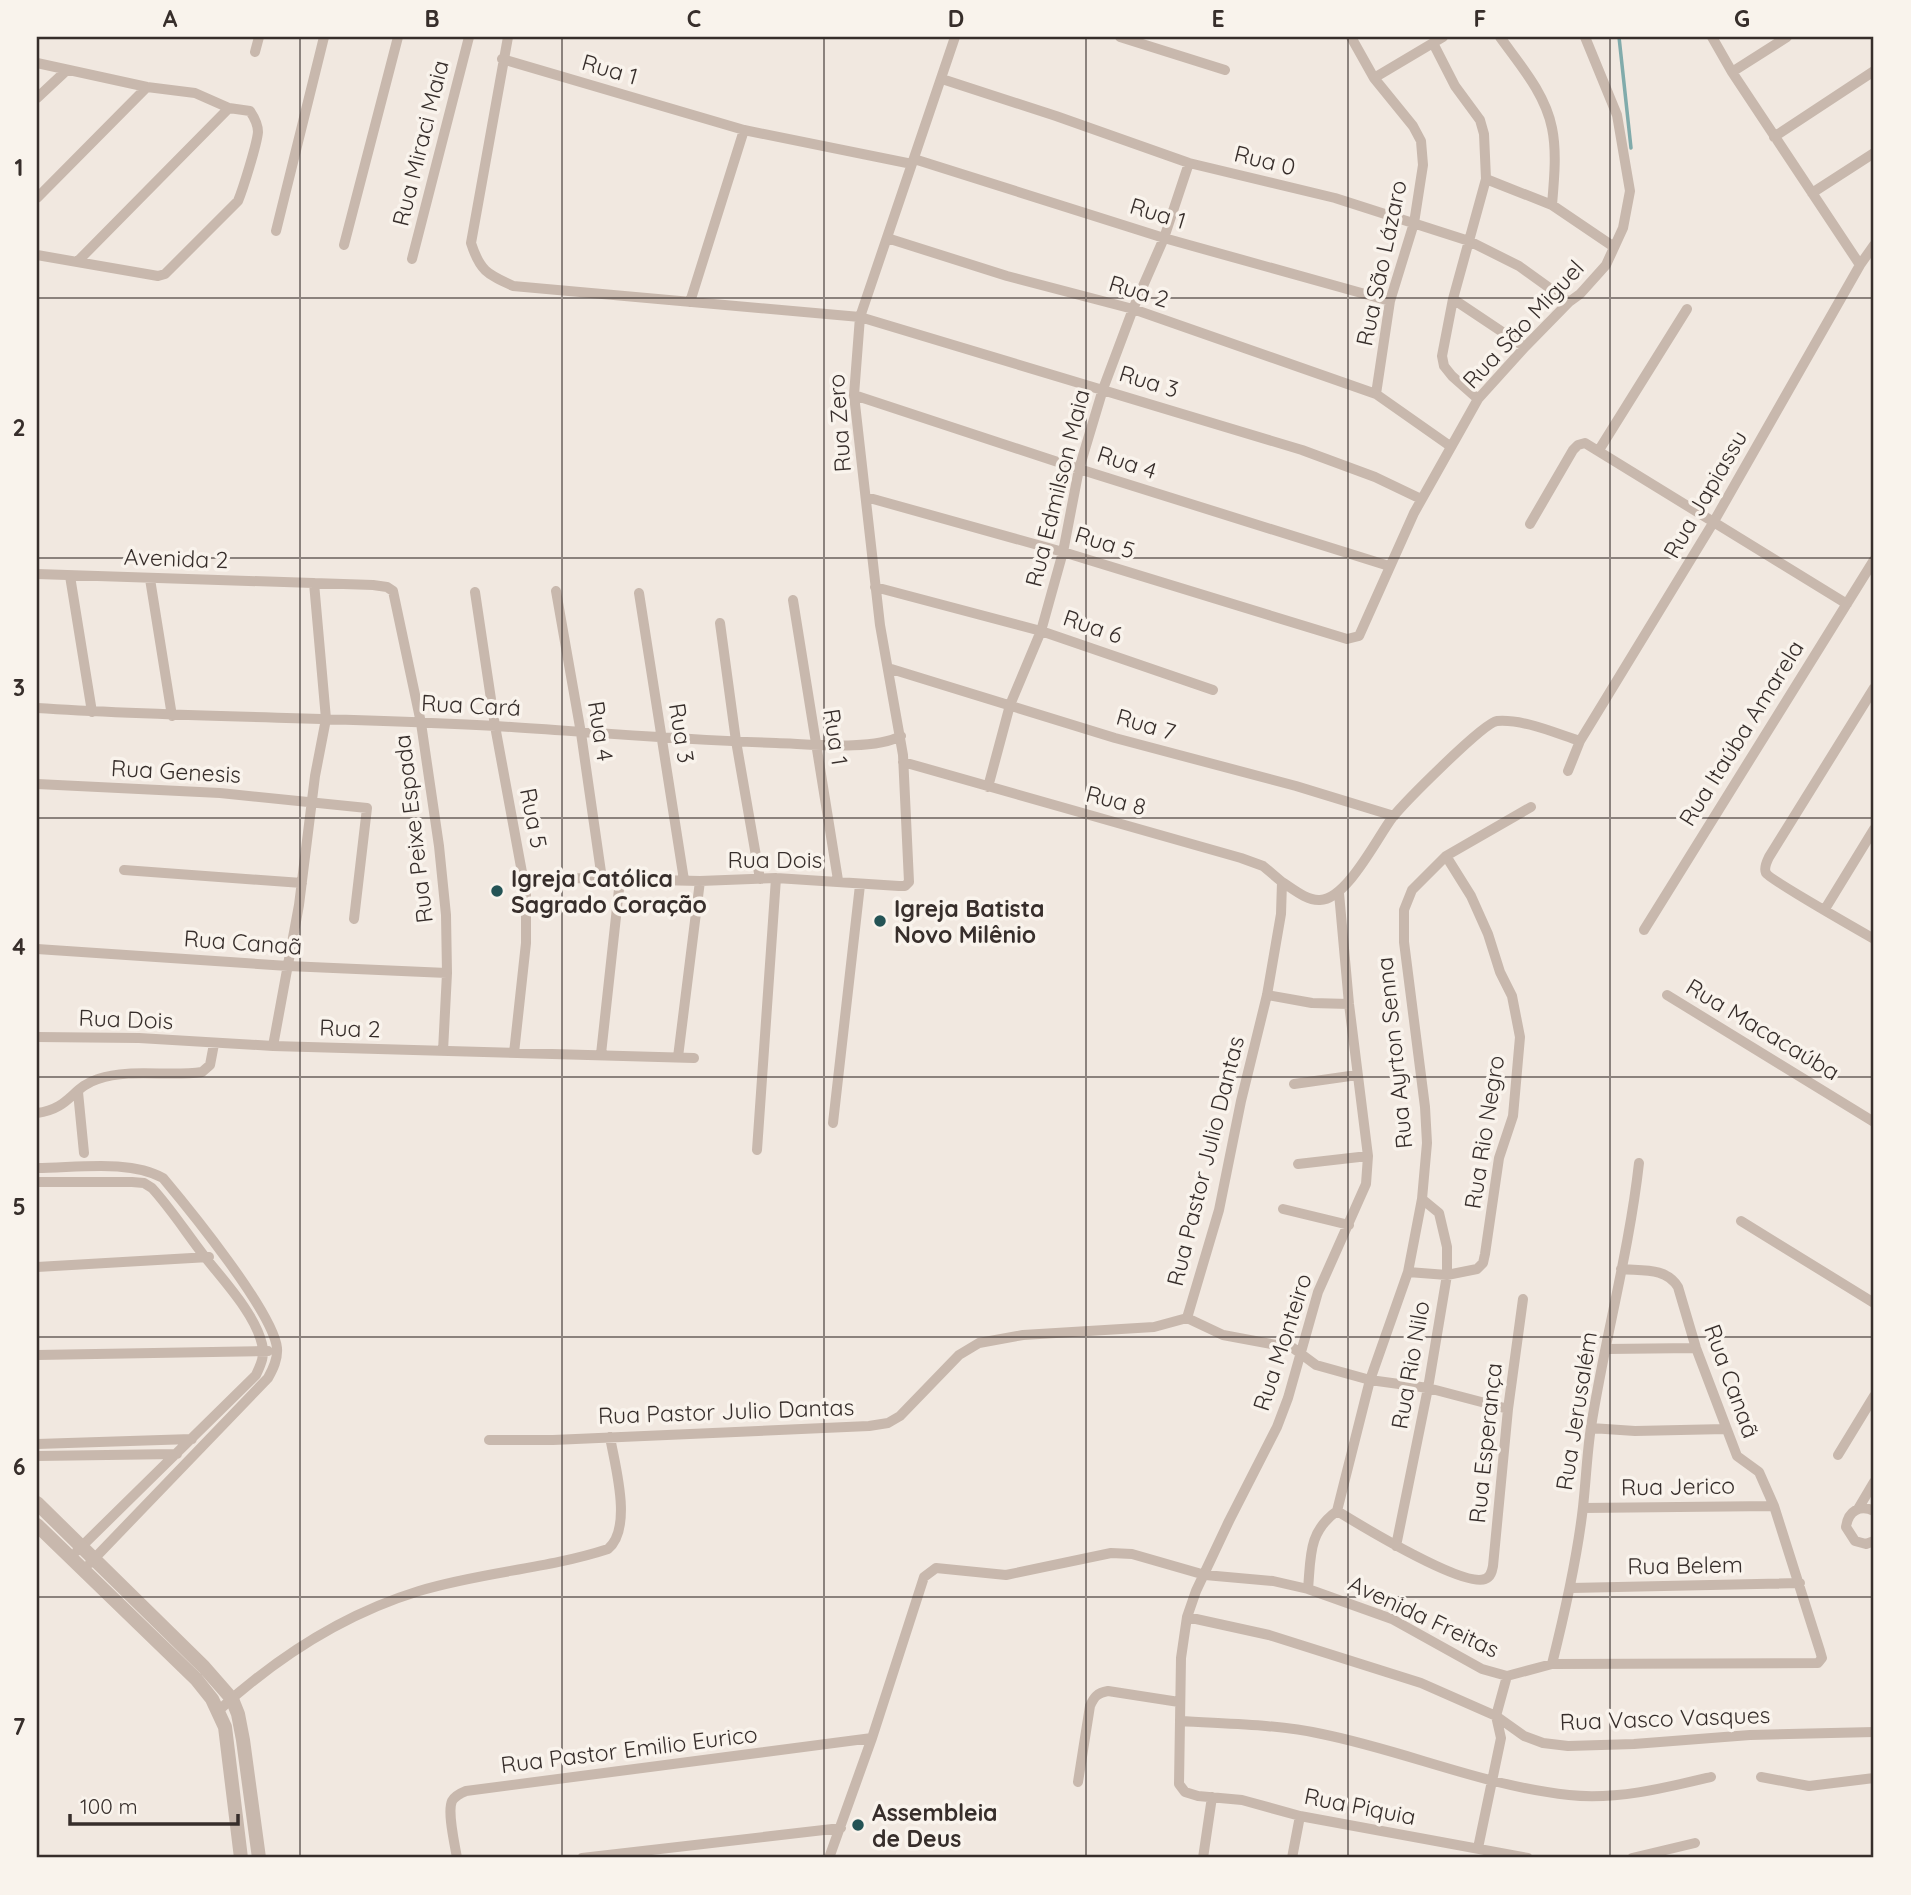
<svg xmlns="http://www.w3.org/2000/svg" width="1911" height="1895" font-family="Quicksand,sans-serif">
  <rect width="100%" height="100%" fill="#f1e8e0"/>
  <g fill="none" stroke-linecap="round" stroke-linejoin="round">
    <!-- stream -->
    <path stroke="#81abab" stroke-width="3.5" d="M1619 37 1631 148"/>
    <!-- minor -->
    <path stroke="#c8b8ad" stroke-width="10" d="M508 37 471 243C480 271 487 274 513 286L860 317 1302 450 1375 477 1421 499
      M1120 37 1225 70
      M1351 37 1374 78 1413 126 1421 141 1423 165 1414 223 1390 301 1376 394
      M1500 37C1520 65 1545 93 1552 128 1557 152 1554 181 1552 205
      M1712 37 1732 72 1860 265
      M1433 43 1455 86 1480 120 1484 134 1486 179 1453 299 1442 356 1444 366 1452 376 1478 399
      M255 52 259 37
      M502 59 744 130 912 164
      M37 63 147 87 195 93 229 108 250 111C254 117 258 124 258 132 257 144 243 189 238 201L165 274 158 276 37 255
      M1732 72 1787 37
      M1374 78 1443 37
      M942 79 1056 116 1189 163 1335 198 1469 241 1519 266 1569 302
      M37 98 67 70
      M1774 137 1874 71
      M914 159 1164 238 1390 301
      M1486 179 1552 205 1614 247
      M1812 193 1874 153
      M37 198 147 87
      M276 231 324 37
      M887 238 1007 276 1133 309 1376 394 1450 446
      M344 245 398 37
      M412 259 469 37
      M78 261 229 108
      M1453 299 1525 347
      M690 302 744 130
      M854 395 1079 469 1389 566
      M1599 450 1687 309
      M866 497 1063 552 1347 639 1359 636 1414 513 1478 399 1525 347 1569 302 1580 294 1606 265 1623 228 1630 191 1617 115 1585 37
      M1530 524 1573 450 1578 445 1585 443 1847 604
      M37 574 373 585 387 587 393 591 421 723 439 846 446 915 447 973 443 1051
      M70 576 92 712
      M150 579 172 716
      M875 587 1041 631 1213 690
      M556 591 581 733 602 879
      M475 592 495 726 526 894V943L514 1053
      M639 593 684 880
      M793 600 838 880
      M720 623 736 741 760 879
      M888 668 1115 738 1296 786 1394 816
      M1874 688 1769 857C1767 861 1764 869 1766 873 1769 879 1860 931 1874 939
      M37 708C190 718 343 717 496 726 589 732 683 740 776 743 810 744 872 751 901 736
      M1568 771 1580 741 1713 523 1860 265 1874 245
      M37 784 220 793 367 808 354 919
      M988 787 1010 705 1041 631 1063 552 1079 469 1103 389 1133 309 1164 238 1189 163
      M124 870 302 883
      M524 877 700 881 776 878 899 886H905L909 882 903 755 880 625 854 395 860 317 955 37
      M1282 882C1293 889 1307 901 1320 900 1347 899 1377 838 1392 818 1404 803 1483 723 1497 721 1524 719 1555 733 1580 741
      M1339 893 1349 1004 1368 1156 1366 1184 1318 1292 1288 1398 1277 1427 1229 1521 1196 1591 1187 1617 1181 1658 1179 1784 1185 1792 1198 1796 1242 1800 1300 1816 1528 1858
      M1825 909 1874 829
      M1644 930 1874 560
      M37 949 288 966 447 973
      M1267 995 1312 1003 1349 1004
      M1667 995 1874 1122
      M37 1037 139 1038 273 1046 694 1058
      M273 1046 299 905 315 776 326 719 314 583
      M601 1054 620 880
      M678 1057 700 881
      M1294 1084 1357 1075
      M78 1092 84 1153
      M37 1113C70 1109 72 1087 98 1079 131 1068 168 1077 202 1072L210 1065 214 1044
      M833 1123 860 885
      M757 1150 776 878
      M1298 1164 1368 1156
      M37 1168C75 1168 130 1159 163 1178 189 1209 273 1312 277 1348 278 1359 273 1369 268 1378L90 1563
      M37 1182H132L144 1183 152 1188C172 1210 187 1234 205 1257 224 1281 255 1314 262 1344 265 1356 261 1364 256 1375L77 1551
      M1283 1209 1349 1225
      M1741 1221 1874 1303
      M37 1267 209 1257
      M1408 1272 1447 1275 1477 1269 1483 1263 1485 1254 1499 1158 1513 1116 1520 1037 1512 996 1500 972 1488 934 1471 896 1446 856
      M1187 1318 1223 1335 1293 1348 1316 1365 1370 1380 1428 1388 1508 1409
      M1607 1349 1696 1348
      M37 1355 268 1351
      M1591 1428 1635 1431 1726 1429
      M489 1440H553L869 1426 888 1423 900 1416 959 1355 979 1343 1023 1335 1154 1327 1187 1318 1219 1210 1241 1101 1267 995 1281 914 1282 882 1263 866 1241 858 903 762
      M37 1444 192 1439
      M1838 1455 1874 1396
      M37 1456 177 1454
      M1583 1508 1774 1506
      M1858 1509 1874 1482
      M1337 1511C1360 1525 1463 1588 1485 1579 1491 1577 1492 1571 1493 1566L1508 1409 1523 1299
      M1874 1511C1860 1504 1848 1511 1846 1527L1855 1541 1866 1544 1874 1541
      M1396 1546 1428 1388 1447 1275V1247L1439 1213 1422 1199
      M1571 1588 1800 1583
      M1308 1589C1311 1556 1308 1532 1337 1511L1370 1380 1408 1272 1422 1199 1427 1143 1425 1107 1404 942V910L1412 890 1446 856 1531 807
      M1187 1617 1269 1635 1421 1683 1496 1716 1524 1736 1543 1743 1568 1746 1634 1744 1750 1735 1874 1732
      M1552 1664C1565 1612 1577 1560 1583 1507 1586 1480 1587 1453 1591 1427 1605 1338 1629 1252 1639 1163
      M218 1711C276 1658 344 1614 419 1591 481 1572 547 1569 608 1549 633 1528 615 1466 610 1437
      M1180 1721C1227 1724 1276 1724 1322 1734 1406 1751 1484 1786 1569 1795 1617 1800 1665 1788 1711 1777
      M1761 1777 1809 1786 1874 1778
      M1078 1782 1090 1706C1094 1697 1097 1693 1108 1691L1179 1702
      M1478 1848 1501 1738 1496 1716 1507 1676
      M457 1858C455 1845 447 1812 452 1801 455 1796 461 1793 466 1791L872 1738
      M582 1858 841 1828
      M829 1858 872 1738 924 1577 936 1568 1006 1575 1111 1553 1132 1554 1205 1575 1273 1581 1308 1589 1392 1619 1482 1669 1507 1676 1552 1664 1818 1663 1822 1658 1820 1651 1774 1506 1759 1472 1737 1456 1696 1348 1678 1287C1666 1267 1642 1271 1621 1269
      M1203 1858 1212 1797
      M1292 1858 1300 1816
      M1632 1858 1695 1843"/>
    <!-- tertiary -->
    <path stroke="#c8b8ad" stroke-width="14" d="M37 1503 204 1667 232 1699 238 1714 243 1740 259 1858
      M37 1525 196 1679 212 1699 225 1727 241 1858"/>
  </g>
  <!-- grid -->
  <path fill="none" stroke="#372e2b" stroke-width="2" stroke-opacity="0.55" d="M300 37V1858M562 37V1858M824 37V1858M1086 37V1858M1348 37V1858M1610 37V1858M37 298H1874M37 558H1874M37 818H1874M37 1077H1874M37 1337H1874M37 1597H1874"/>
  <!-- markers -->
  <g fill="#245355" stroke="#f9f3ec" stroke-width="2.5">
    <circle cx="497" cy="891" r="7"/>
    <circle cx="880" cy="921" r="7"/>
    <circle cx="858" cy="1825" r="7"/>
  </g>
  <g text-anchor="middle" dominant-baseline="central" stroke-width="7" stroke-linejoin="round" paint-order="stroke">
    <!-- street labels -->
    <g font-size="23" fill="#372e2b" stroke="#f9f3ec">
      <text transform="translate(610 69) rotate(16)">Rua 1</text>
      <text transform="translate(420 143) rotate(-76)">Rua Miraci Maia</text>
      <text transform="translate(1265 160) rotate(14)">Rua 0</text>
      <text transform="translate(1158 213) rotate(17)">Rua 1</text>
      <text transform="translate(1381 263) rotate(-78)">Rua São Lázaro</text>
      <text transform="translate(1139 291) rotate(17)">Rua 2</text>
      <text transform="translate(1523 324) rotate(-47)">Rua São Miguel</text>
      <text transform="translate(1149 381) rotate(17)">Rua 3</text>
      <text transform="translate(839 423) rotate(-94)">Rua Zero</text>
      <text transform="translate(1127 462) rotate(18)">Rua 4</text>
      <text transform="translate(1057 488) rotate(-76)">Rua Edmilson Maia</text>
      <text transform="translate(1705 494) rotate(-60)">Rua Japiassu</text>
      <text transform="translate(1105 542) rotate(17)">Rua 5</text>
      <text transform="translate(176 558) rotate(2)">Avenida 2</text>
      <text transform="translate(1093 626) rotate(19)">Rua 6</text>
      <text transform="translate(471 705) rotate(3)">Rua Cará</text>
      <text transform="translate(1146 724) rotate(16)">Rua 7</text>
      <text transform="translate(601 731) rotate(81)">Rua 4</text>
      <text transform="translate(682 733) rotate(81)">Rua 3</text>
      <text transform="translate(1741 733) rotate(-58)">Rua Itaúba Amarela</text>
      <text transform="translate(836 737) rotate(81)">Rua 1</text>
      <text transform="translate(176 771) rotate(3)">Rua Genesis</text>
      <text transform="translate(1116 800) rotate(14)">Rua 8</text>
      <text transform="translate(534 818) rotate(79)">Rua 5</text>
      <text transform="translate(413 829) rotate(-97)">Rua Peixe Espada</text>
      <text x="775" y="859">Rua Dois</text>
      <text transform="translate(243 942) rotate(4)">Rua Canaã</text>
      <text transform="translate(126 1019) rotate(2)">Rua Dois</text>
      <text transform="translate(350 1028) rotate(2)">Rua 2</text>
      <text transform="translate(1763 1029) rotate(31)">Rua Macacaúba</text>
      <text transform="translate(1394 1053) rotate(-96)">Rua Ayrton Senna</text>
      <text transform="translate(1484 1132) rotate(-81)">Rua Rio Negro</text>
      <text transform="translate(1205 1161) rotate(-76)">Rua Pastor Julio Dantas</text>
      <text transform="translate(1282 1342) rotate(-72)">Rua Monteiro</text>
      <text transform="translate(1410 1365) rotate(-80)">Rua Rio Nilo</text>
      <text transform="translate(1732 1381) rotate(70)">Rua Canaã</text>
      <text transform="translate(726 1411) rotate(-2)">Rua Pastor Julio Dantas</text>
      <text transform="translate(1576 1411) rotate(-81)">Rua Jerusalém</text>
      <text transform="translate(1485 1443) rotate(-84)">Rua Esperança</text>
      <text transform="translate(1678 1486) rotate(-1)">Rua Jerico</text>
      <text transform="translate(1685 1565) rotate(-1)">Rua Belem</text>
      <text transform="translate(1424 1616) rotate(25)">Avenida Freitas</text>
      <text transform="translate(1665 1718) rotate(-2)">Rua Vasco Vasques</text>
      <text transform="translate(629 1749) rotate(-7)">Rua Pastor Emilio Eurico</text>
      <text transform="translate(1360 1806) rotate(11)">Rua Piquia</text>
    </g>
    <!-- poi labels -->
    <g font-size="23" font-weight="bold" fill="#372e2b" stroke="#f9f3ec" text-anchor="start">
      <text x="511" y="878">Igreja Católica<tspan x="511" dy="26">Sagrado Coração</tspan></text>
      <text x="894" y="908">Igreja Batista<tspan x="894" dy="26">Novo Milênio</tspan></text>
      <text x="872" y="1812">Assembleia<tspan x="872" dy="26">de Deus</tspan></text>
    </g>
  </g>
  <!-- border -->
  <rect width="1911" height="1895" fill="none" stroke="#f9f3ec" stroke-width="77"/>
  <!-- scale -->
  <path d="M70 1814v10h168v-10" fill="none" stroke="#372e2b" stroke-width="3.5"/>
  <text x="80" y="1814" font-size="21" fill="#372e2b" stroke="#f9f3ec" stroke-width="5" paint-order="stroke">100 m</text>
  <rect x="38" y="38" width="1834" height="1818" fill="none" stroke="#372e2b" stroke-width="2.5"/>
  <g font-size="23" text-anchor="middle" font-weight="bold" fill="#372e2b">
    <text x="170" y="27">A</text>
    <text x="432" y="27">B</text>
    <text x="694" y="27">C</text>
    <text x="956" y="27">D</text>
    <text x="1218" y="27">E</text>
    <text x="1480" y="27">F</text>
    <text x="1742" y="27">G</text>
    <text x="19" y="176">1</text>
    <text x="19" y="436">2</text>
    <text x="19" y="696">3</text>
    <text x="19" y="955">4</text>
    <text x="19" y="1215">5</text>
    <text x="19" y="1475">6</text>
    <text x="19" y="1735">7</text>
  </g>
</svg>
